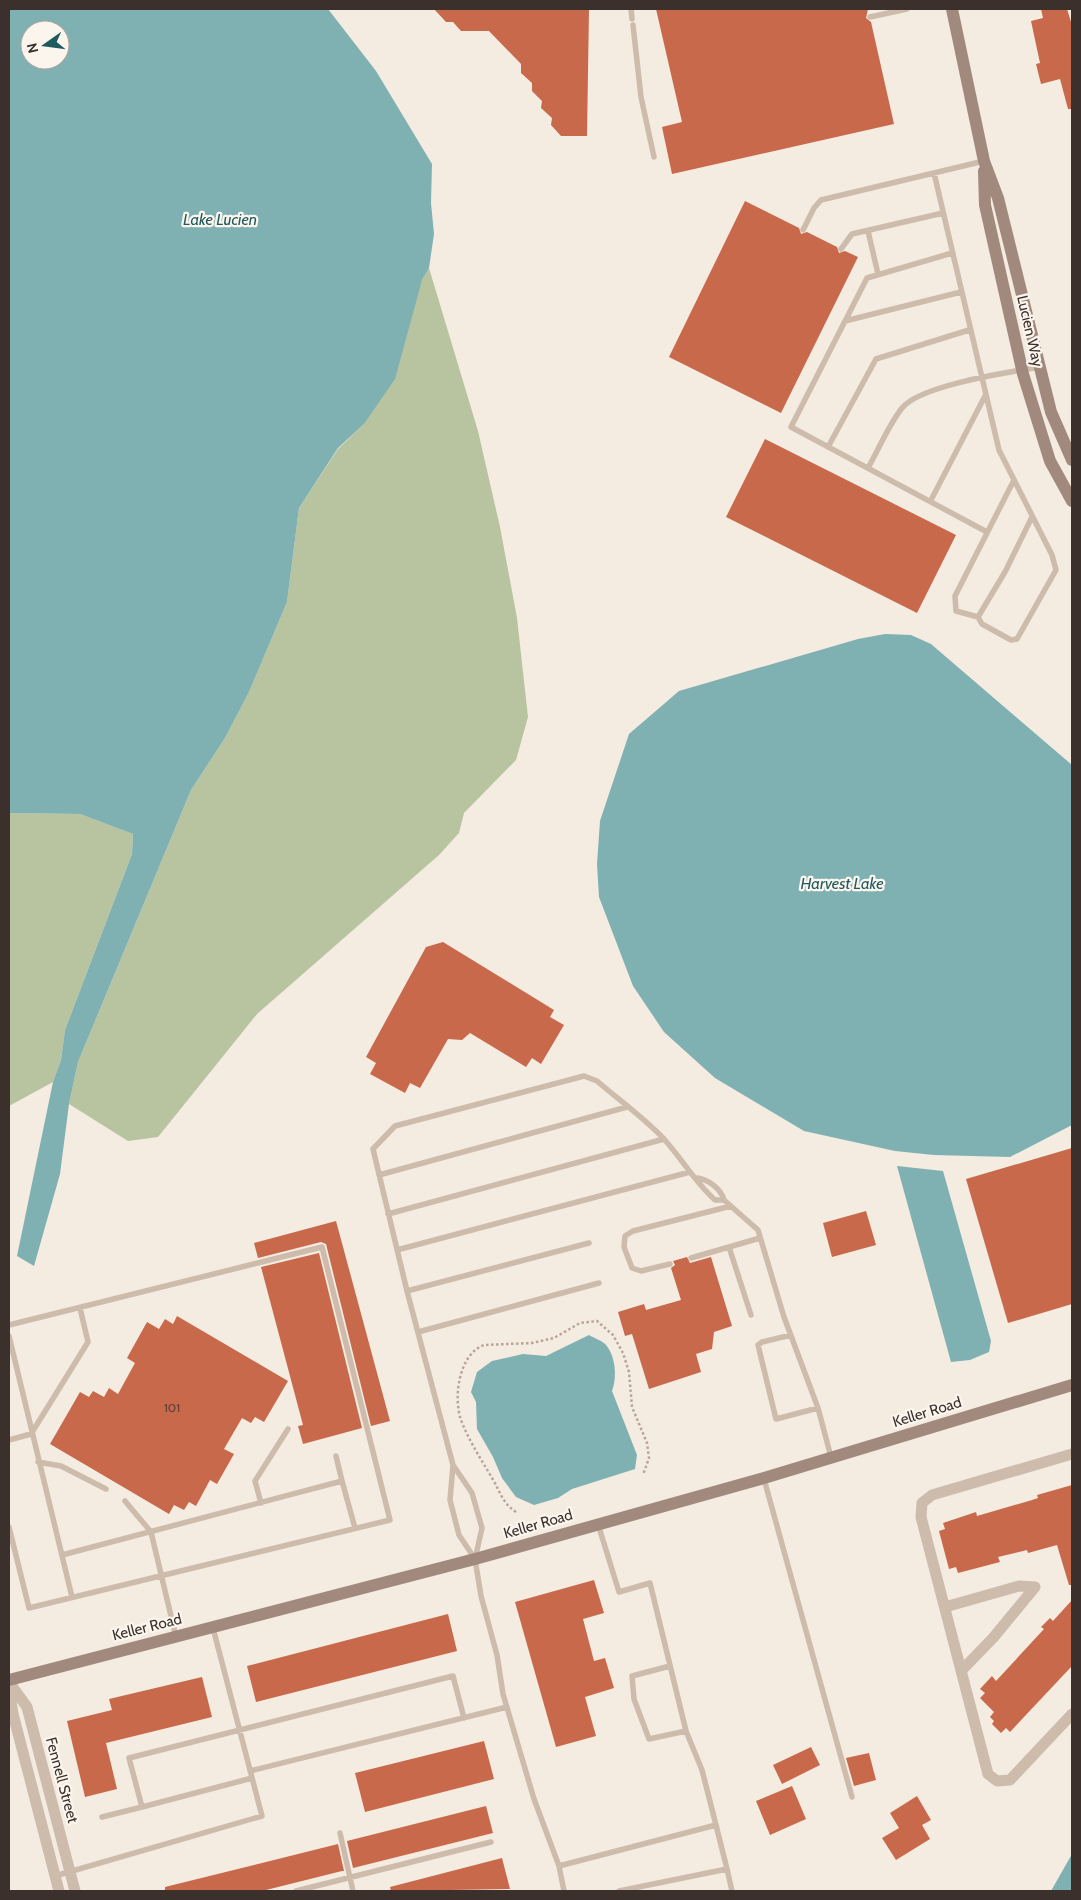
<svg xmlns="http://www.w3.org/2000/svg" width="1081" height="1900" font-family="Cabin,sans-serif">
  <rect width="100%" height="100%" fill="#f4ebe1"/>
  <!-- green -->
  <path fill="#b8c4a0" d="M429 268 478 431 500 527 517 618 528 717 516 760 464 813 459 833 439 855 257 1014 158 1137 128 1141 69 1104 78 1062 191 790 225 738 249 692 287 602 299 508 338 449 364 424 422 280Z
    M9 813 80 814 133 834 132 854 65 1030 61 1060 53 1082 9 1106Z"/>
  <!-- water -->
  <path fill="#7fb0b2" fill-rule="evenodd" d="M9 9H328L376 71 432 164 431 203 434 234 429 268 422 280 395 379 364 424 338 448 299 508 287 602 249 692 225 738 191 790 78 1062 69 1104 60 1174 34 1266 17 1256 53 1082 61 1060 65 1030 132 854 133 834 80 814 9 813ZM30 30H60V60H30Z
    M885 634 911 635 931 644 1072 765V1125L1010 1157 934 1155 895 1151 804 1131 715 1078 664 1032 633 986 599 897 597 864 600 821 629 734 679 691 858 639Z
    M897 1166 943 1171 991 1341 989 1352 970 1360 951 1362Z
    M589 1335C594 1338 603 1341 606 1345 616 1357 617 1378 612 1391L637 1455 635 1469 572 1489 558 1498 534 1505 516 1497 502 1478 493 1457 477 1429 476 1402 471 1392 477 1372 492 1361 523 1354 546 1356Z
    M1072 1854V1891H1051Z"/>
  <!-- building -->
  <path fill="#c8694b" d="M434 9H589L587 136H561L551 125 552 118 541 108 542 101 532 91V83L521 73V64L489 31H461L453 22H446Z
    M656 9H868L866 18 871 22 894 124 672 174 662 127 682 122Z
    M1041 9H1067L1072 25V109H1068L1060 79 1041 84 1036 64 1040 63 1031 21 1043 18Z
    M745 201 799 228 801 234 807 232 837 247 839 253 845 251 858 257 781 413 669 357Z
    M765 439 956 535 917 613 726 517Z
    M443 942 554 1010 550 1017 564 1025 541 1064 532 1058 526 1067 470 1033 462 1040 448 1039 420 1088 410 1083 405 1093 370 1074 376 1063 366 1057 426 947Z
    M1072 1148V1304L1008 1323 966 1179Z
    M866 1211 876 1245 832 1257 823 1223Z
    M336 1221 390 1421 371 1426 326 1244 321 1242 258 1258 254 1243Z
    M319 1253 362 1428 303 1444 298 1426 303 1425 261 1267Z
    M687 1257 690 1263 711 1257 732 1326 714 1332 712 1349 696 1354 701 1372 649 1389 632 1334 625 1336 618 1312 644 1304 646 1310 681 1300 671 1268 675 1265 673 1261Z
    M177 1316 288 1381 264 1422 255 1417 251 1423 242 1418 224 1449 234 1454 217 1484 210 1480 196 1506 189 1502 184 1510 174 1505 169 1514 50 1444 80 1392 89 1397 93 1391 104 1397 109 1388 118 1394 135 1363 127 1358 147 1322 159 1329 165 1319 173 1324Z
    M1072 1485V1585H1069L1057 1545 1028 1553 1027 1550 998 1557 1000 1562 958 1573 956 1567 949 1569 939 1531 945 1529 943 1523 976 1512 977 1516 1032 1500 1038 1498 1037 1495Z
    M594 1580 604 1613 583 1619 594 1661 605 1658 614 1688 585 1697 596 1736 556 1747 515 1602Z
    M1072 1600V1666L1010 1732 1006 1728 1001 1733 992 1724 994 1721 990 1717 994 1712 980 1698 985 1693 980 1689 992 1676 996 1681 1044 1629 1041 1627 1050 1618 1053 1621Z
    M448 1614 457 1651 256 1702 247 1666Z
    M202 1677 212 1717 106 1743 117 1789 85 1797 67 1721 112 1710 109 1699Z
    M484 1741 494 1779 365 1812 355 1773Z
    M811 1747 820 1765 782 1784 773 1765Z
    M869 1753 876 1780 854 1786 846 1758Z
    M792 1786 806 1819 770 1835 756 1801Z
    M917 1796 931 1820 922 1825 930 1839 896 1860 882 1838 899 1828 890 1813Z
    M486 1806 493 1833 353 1868 347 1841Z
    M338 1844 344 1871H342L262 1891H165V1887Z
    M502 1858 510 1889 391 1891 390 1887Z"/>
  <g fill="none" stroke-linecap="round" stroke-linejoin="round">
    <!-- path -->
    <path stroke="#b9a596" stroke-width="2.5" stroke-dasharray="2.5 2.5" stroke-linecap="butt" d="M516 1512C502 1503 500 1491 492 1478 481 1459 469 1441 461 1420 453 1397 459 1354 484 1345L532 1343 554 1338 580 1323 597 1321 613 1335 623 1353 629 1372 632 1407 647 1443 649 1458 643 1475"/>
    <!-- lane -->
    <path stroke="#cdbbac" stroke-width="5.5" d="M631 9 632 19
      M870 17 907 9
      M633 25 641 97 654 157
      M934 173 999 450 1052 555 1056 570 1017 639 1011 640 982 624 978 617 956 611 955 596 1014 480
      M803 230 814 208 821 200 984 161
      M868 231 878 274
      M841 249 852 234 943 213
      M952 253 867 278 791 427 987 532
      M845 321 961 292
      M828 447 876 359 969 330
      M868 468C879 449 888 426 902 408 920 385 1010 372 1040 367
      M931 500 985 396
      M978 617 1005 572 1032 517
      M379 1175 627 1107
      M698 1178C709 1180 721 1189 724 1200L758 1230 784 1317 818 1408 831 1457
      M388 1214 664 1139
      M729 1247 751 1315
      M397 1250 690 1172
      M691 1258 760 1238
      M670 1264 641 1271 632 1268 624 1247 625 1236 633 1231 731 1206
      M407 1291 589 1243
      M9 1325 322 1247 390 1520 29 1608 9 1527
      M418 1332 599 1283
      M791 1335 762 1342 758 1345 776 1419 818 1408
      M9 1336 72 1597
      M9 1440 31 1434 88 1342 80 1308
      M38 1462 61 1466 106 1489
      M453 1465 472 1493 482 1528 475 1559 481 1596 497 1655 503 1694 534 1799 559 1866 716 1825 702 1770 686 1731 650 1583 619 1592 598 1524
      M764 1479 852 1797
      M342 1481 355 1528
      M125 1501 151 1532 176 1637
      M261 1503 255 1481 288 1429
      M62 1555 342 1481 336 1456
      M475 1559 459 1535 450 1500 453 1465 407 1291 373 1149 395 1126 584 1076 597 1081C619 1100 644 1118 664 1139 682 1159 695 1182 715 1200H724
      M670 1666 632 1676 634 1699 649 1739 686 1731
      M250 1771 507 1707
      M252 1778 142 1807 129 1758 453 1676 464 1718
      M102 1817 142 1807
      M716 1825 727 1869
      M340 1833 353 1891
      M559 1866 564 1891
      M55 1876 262 1816 213 1628
      M296 1891 491 1842
      M619 1891 727 1869 732 1891"/>
    <!-- street -->
    <path stroke="#cdbbac" stroke-width="11" d="M1072 1454 932 1495 922 1503 921 1517 988 1774 997 1781 1010 1780 1072 1714
      M945 1607 1019 1586 1035 1587 993 1638 961 1671
      M9 1682 27 1707 75 1891
      M9 1689 13 1714 59 1891"/>
    <!-- secondary -->
    <path stroke="#a18a7d" stroke-width="12" d="M952 9 984 161 998 198 1051 412 1072 460
      M984 171 985 205 1023 374 1050 461 1072 501
      M9 1680 475 1559 764 1478 1072 1385"/>
  </g>
  <g text-anchor="middle" dominant-baseline="central" stroke-width="4.5" stroke-linejoin="round" paint-order="stroke">
    <!-- number labels -->
    <g font-size="12" fill="#5e3e33">
      <text x="172" y="1407">101</text>
    </g>
    <!-- street labels -->
    <g font-size="15" fill="#3b302b" stroke="#fbf5ee">
      <text transform="translate(1030 331) rotate(77)">Lucien Way</text>
      <text transform="translate(927 1412) rotate(-17)">Keller Road</text>
      <text transform="translate(538 1524) rotate(-16)">Keller Road</text>
      <text transform="translate(147 1627) rotate(-14)">Keller Road</text>
      <text transform="translate(62 1780) rotate(75)">Fennell Street</text>
    </g>
    <!-- water labels -->
    <g font-size="16" font-style="italic" fill="#1f5a5e" stroke="#fbf5ee">
      <text x="220" y="219">Lake Lucien</text>
      <text x="842" y="883">Harvest Lake</text>
    </g>
  </g>
  <!-- border -->
  <rect width="1081" height="1900" fill="none" stroke="#3b302b" stroke-width="20"/>
  <!-- north arrow -->
  <g transform="translate(45 45) rotate(256)"><circle r="24" fill="#fbf5ee" stroke="#aea6a0"/>
  <path d="M0-4L9 19L0 12L-9 19Z" fill="#1f5a5e"/>
  <text y="-8" font-size="14" font-weight="bold" text-anchor="middle" fill="#3b302b">N</text>
  </g>
</svg>
